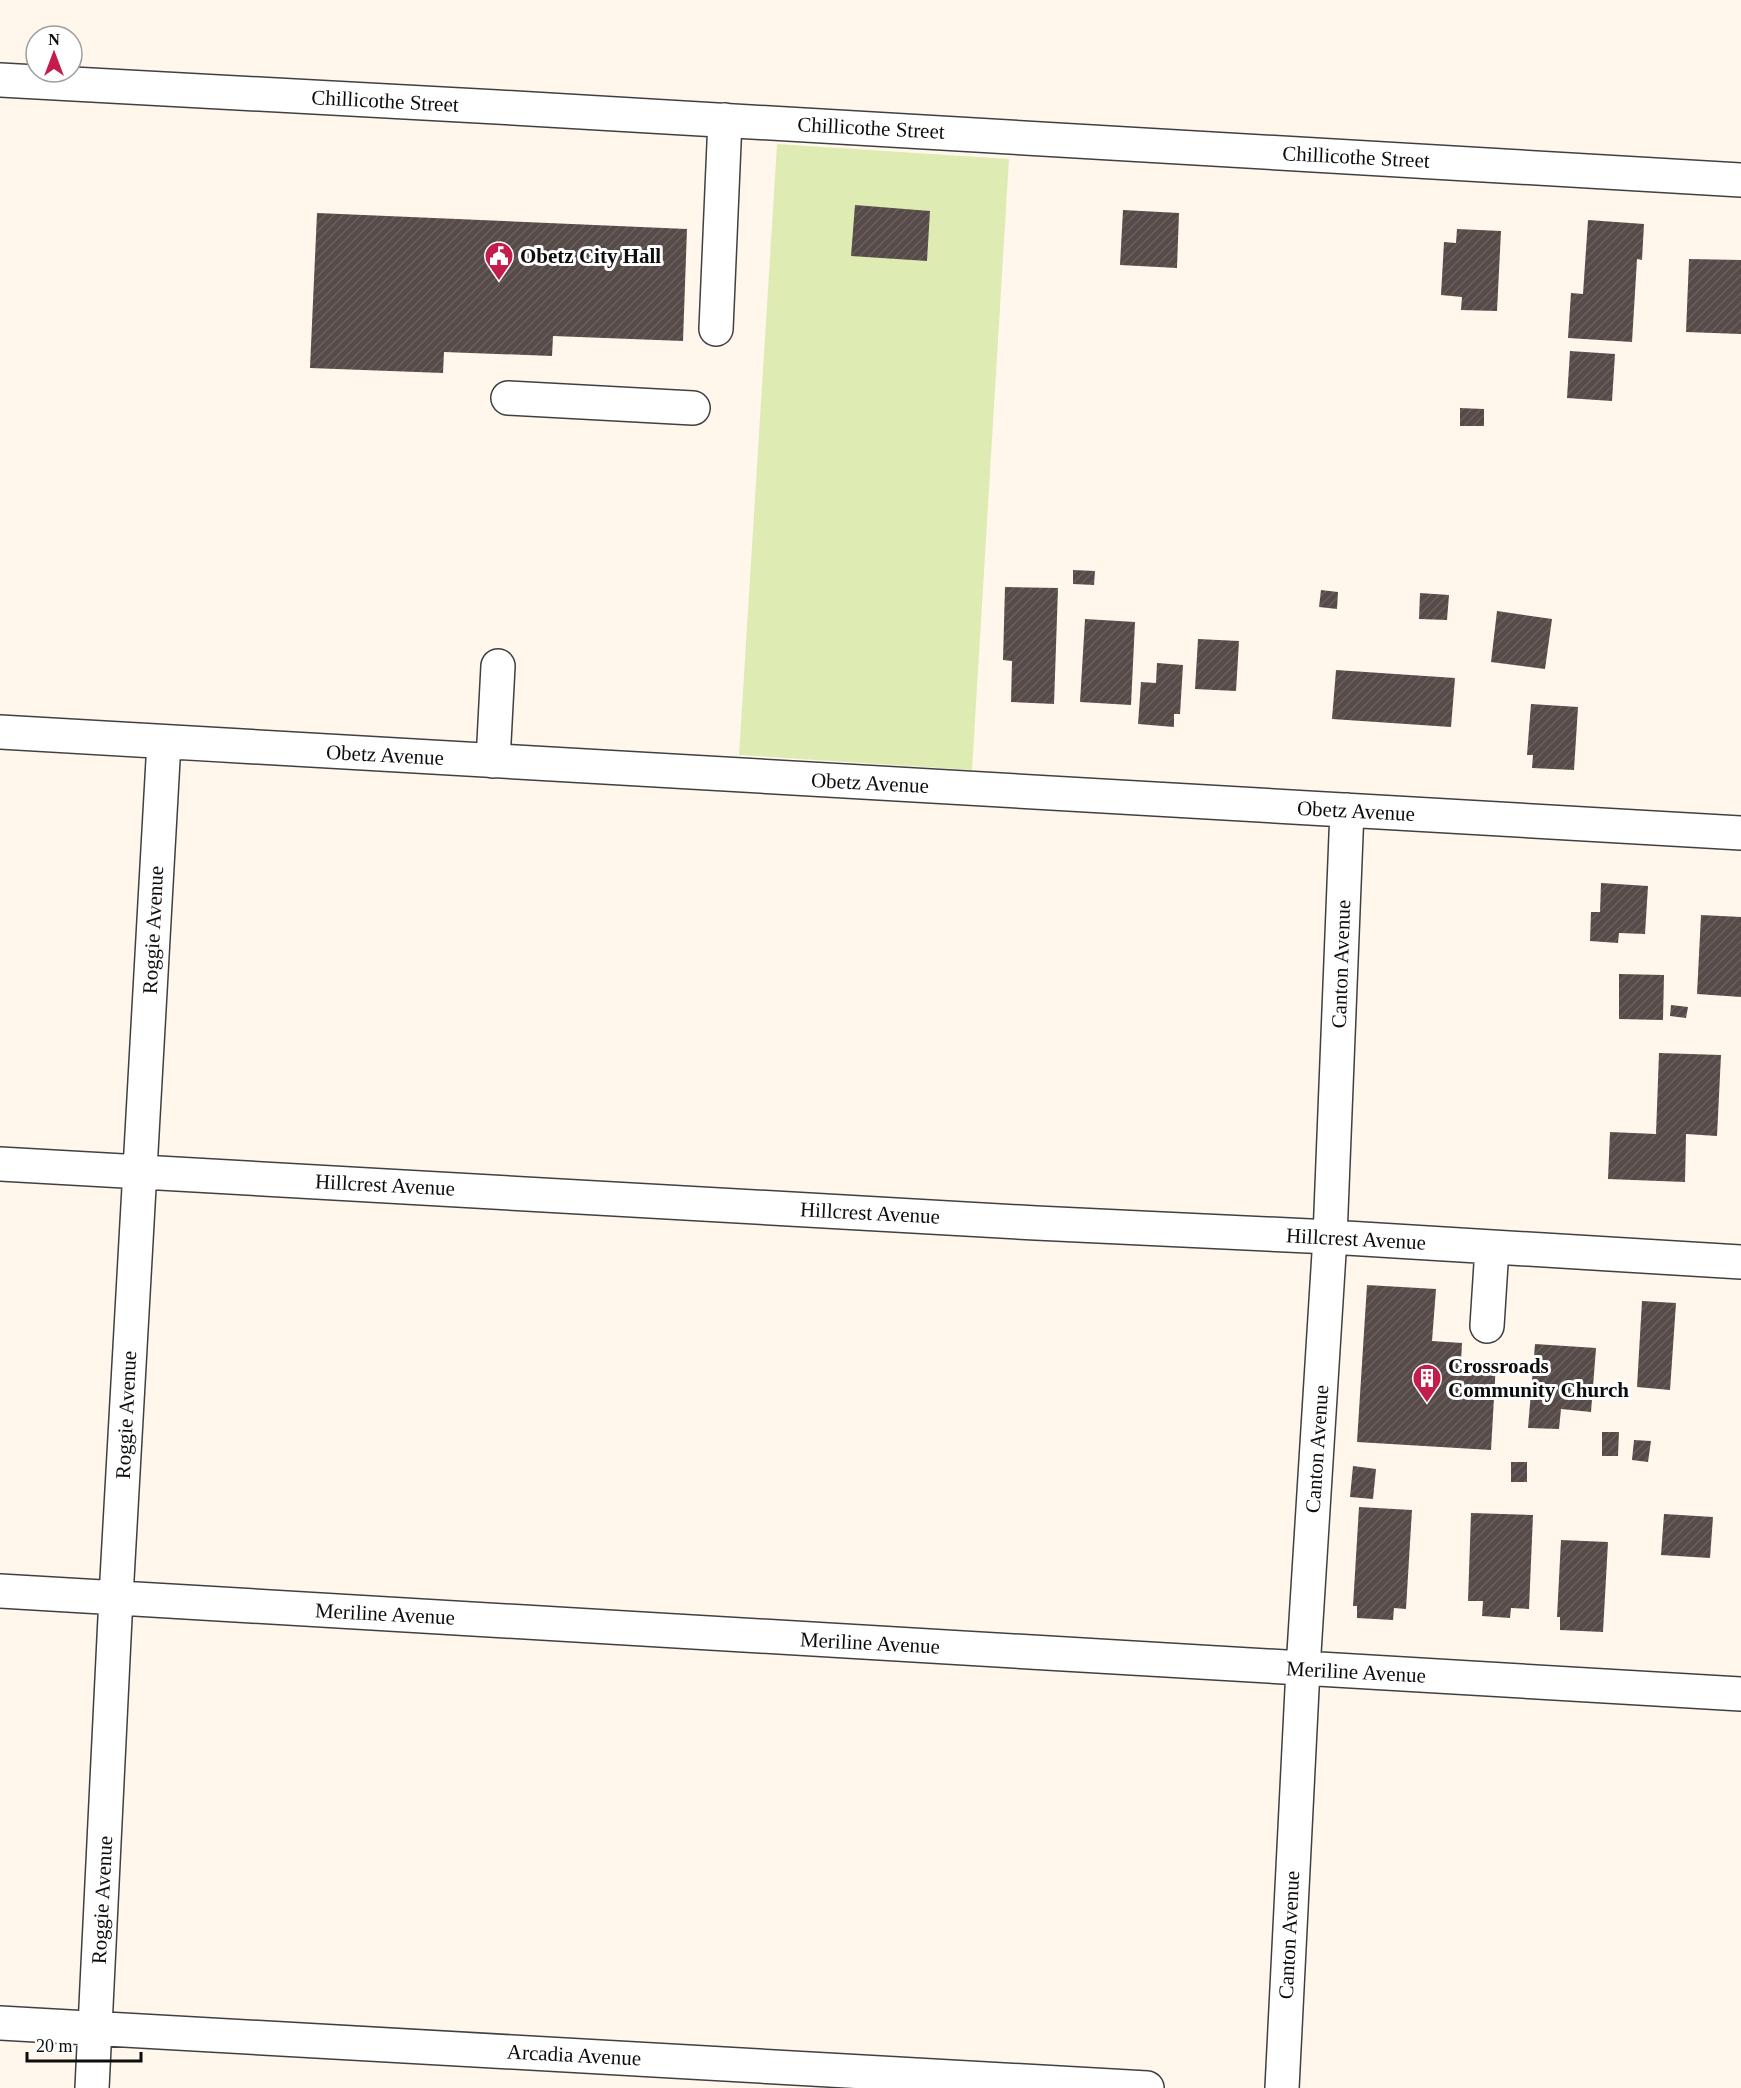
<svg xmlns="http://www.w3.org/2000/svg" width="1741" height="2088" font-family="Georgia,serif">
  <defs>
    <pattern id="building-hatch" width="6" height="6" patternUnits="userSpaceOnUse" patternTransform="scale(1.5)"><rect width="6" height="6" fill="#564b48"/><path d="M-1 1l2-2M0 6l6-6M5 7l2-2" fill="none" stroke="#69605e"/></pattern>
  </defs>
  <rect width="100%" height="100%" fill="#fff7ec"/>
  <!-- park -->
  <path fill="#deecb4" d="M777 144 1009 159 972 770 739 755Z"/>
  <!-- building -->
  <path fill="url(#building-hatch)" d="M855 205 930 211 927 261 851 256Z
    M1123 210 1179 213 1177 268 1120 265Z
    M317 213 687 229 683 341 553 336 552 356 444 352 443 373 310 368Z
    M1588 220 1644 224 1642 260 1637 259 1632 342 1568 338 1571 293 1583 294Z
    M1457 229 1501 231 1497 311 1461 310 1462 297 1441 295 1444 242 1456 243Z
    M1689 259 1741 260V334L1686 332Z
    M1570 351 1615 354 1612 401 1567 398Z
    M1460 408 1484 409V426H1460Z
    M1073 570 1095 571 1094 585 1073 584Z
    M1005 587 1058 588 1054 704 1011 702 1012 661 1003 660Z
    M1321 590 1338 592 1337 609 1319 607Z
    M1420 593 1449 595 1447 620 1419 619Z
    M1497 611 1552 619 1545 669 1491 662Z
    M1085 619 1135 622 1131 705 1080 702Z
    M1198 639 1239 641 1236 691 1195 689Z
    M1157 663 1183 665 1180 714H1174V727L1138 724 1141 682 1156 683Z
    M1336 670 1455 678 1451 727 1332 719Z
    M1531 704 1578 707 1574 770 1532 768 1533 755H1527Z
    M1601 883 1648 886 1645 934 1619 933 1618 943 1590 941 1591 912H1600Z
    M1701 915 1741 917V997L1697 994Z
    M1619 974 1664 975 1663 1020 1619 1019Z
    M1671 1005 1688 1007 1686 1018 1670 1016Z
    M1659 1053 1721 1055 1717 1136 1686 1134 1685 1182 1608 1179 1610 1132 1656 1134Z
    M1367 1285 1436 1289 1432 1341 1462 1343 1461 1362 1496 1363 1491 1450 1357 1442Z
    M1642 1301 1676 1303 1670 1390 1637 1387Z
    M1535 1344 1596 1348 1591 1412 1561 1409 1559 1429 1528 1428Z
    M1602 1432H1619L1618 1456H1602Z
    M1634 1440 1651 1441 1648 1462 1632 1460Z
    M1511 1462H1527V1482H1511Z
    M1353 1466 1376 1469 1373 1499 1350 1497Z
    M1359 1507 1412 1510 1406 1609 1394 1608 1393 1620 1357 1618V1606H1353Z
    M1471 1513 1533 1515 1529 1609 1511 1608 1510 1618 1482 1616 1483 1601H1468Z
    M1664 1514 1713 1517 1710 1558 1661 1555Z
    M1561 1540 1608 1542 1603 1632 1560 1630V1617H1557Z"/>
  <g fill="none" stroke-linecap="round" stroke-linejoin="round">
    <!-- minor casing -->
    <g stroke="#404040" stroke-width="36">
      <path id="minor" d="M0 80 497 107 1741 180
        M716 329 725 120
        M508 398 693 408
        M0 732 1741 833
        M493 761 498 666
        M0 1164 1036 1223 1330 1237 1741 1262
        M1487 1326 1492 1248
        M0 1591 1741 1694
        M0 2023 1147 2088
        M92 2088 116 1597 164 742
        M1282 2088 1303 1669 1330 1237 1347 810"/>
    </g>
    <!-- minor -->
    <use href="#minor" stroke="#fff" stroke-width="33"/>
  </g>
  <!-- icons -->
  <defs>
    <g id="civic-pin" transform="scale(1.5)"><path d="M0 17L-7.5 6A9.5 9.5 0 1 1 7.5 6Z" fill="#c41d4c" stroke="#fff"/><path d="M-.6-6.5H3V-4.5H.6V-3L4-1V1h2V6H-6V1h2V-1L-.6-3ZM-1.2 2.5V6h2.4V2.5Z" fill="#fff"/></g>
    <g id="building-pin" transform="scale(1.5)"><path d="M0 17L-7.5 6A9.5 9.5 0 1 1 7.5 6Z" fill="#c41d4c" stroke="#fff"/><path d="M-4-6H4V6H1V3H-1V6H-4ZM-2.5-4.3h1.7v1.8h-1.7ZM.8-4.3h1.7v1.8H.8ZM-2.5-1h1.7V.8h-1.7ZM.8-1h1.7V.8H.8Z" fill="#fff"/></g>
  </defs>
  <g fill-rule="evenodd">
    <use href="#civic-pin" x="499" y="256"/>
    <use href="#building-pin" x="1427" y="1378"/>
  </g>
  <g text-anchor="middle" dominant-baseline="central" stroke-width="6" stroke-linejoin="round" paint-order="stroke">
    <!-- street labels -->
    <g font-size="21" fill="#0d0d0d" stroke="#fff">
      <text transform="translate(385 101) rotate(3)">Chillicothe Street</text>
      <text transform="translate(871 128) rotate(3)">Chillicothe Street</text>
      <text transform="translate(1356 157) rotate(3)">Chillicothe Street</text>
      <text transform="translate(385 755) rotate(3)">Obetz Avenue</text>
      <text transform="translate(870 783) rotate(3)">Obetz Avenue</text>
      <text transform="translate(1356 811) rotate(3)">Obetz Avenue</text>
      <text transform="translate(153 930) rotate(-87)">Roggie Avenue</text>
      <text transform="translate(1341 964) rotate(-88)">Canton Avenue</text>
      <text transform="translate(385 1185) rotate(3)">Hillcrest Avenue</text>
      <text transform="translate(870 1213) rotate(3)">Hillcrest Avenue</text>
      <text transform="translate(1356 1239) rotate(3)">Hillcrest Avenue</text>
      <text transform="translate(126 1415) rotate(-87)">Roggie Avenue</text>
      <text transform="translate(1317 1449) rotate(-86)">Canton Avenue</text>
      <text transform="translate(385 1614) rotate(3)">Meriline Avenue</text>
      <text transform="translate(870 1643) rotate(3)">Meriline Avenue</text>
      <text transform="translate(1356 1672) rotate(3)">Meriline Avenue</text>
      <text transform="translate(102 1900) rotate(-87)">Roggie Avenue</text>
      <text transform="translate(1289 1935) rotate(-87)">Canton Avenue</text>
      <text transform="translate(574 2055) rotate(3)">Arcadia Avenue</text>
    </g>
    <!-- poi labels -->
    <g font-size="21" font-weight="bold" fill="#0d0d0d" stroke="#fff" text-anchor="start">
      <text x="520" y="256">Obetz City Hall</text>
      <text x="1448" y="1366">Crossroads<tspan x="1448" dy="24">Community Church</tspan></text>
    </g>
  </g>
  <!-- north arrow -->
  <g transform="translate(54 54)"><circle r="28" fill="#ffffff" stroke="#9e9e9e" stroke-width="1.5"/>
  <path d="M0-4.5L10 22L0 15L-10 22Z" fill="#c41d4c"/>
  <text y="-9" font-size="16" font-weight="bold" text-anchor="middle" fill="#0d0d0d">N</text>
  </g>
  <!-- scale -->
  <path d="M27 2052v9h114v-9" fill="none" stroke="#0d0d0d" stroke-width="3"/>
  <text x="36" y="2052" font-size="18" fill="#0d0d0d" stroke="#ffffff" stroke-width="4.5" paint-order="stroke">20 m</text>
</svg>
